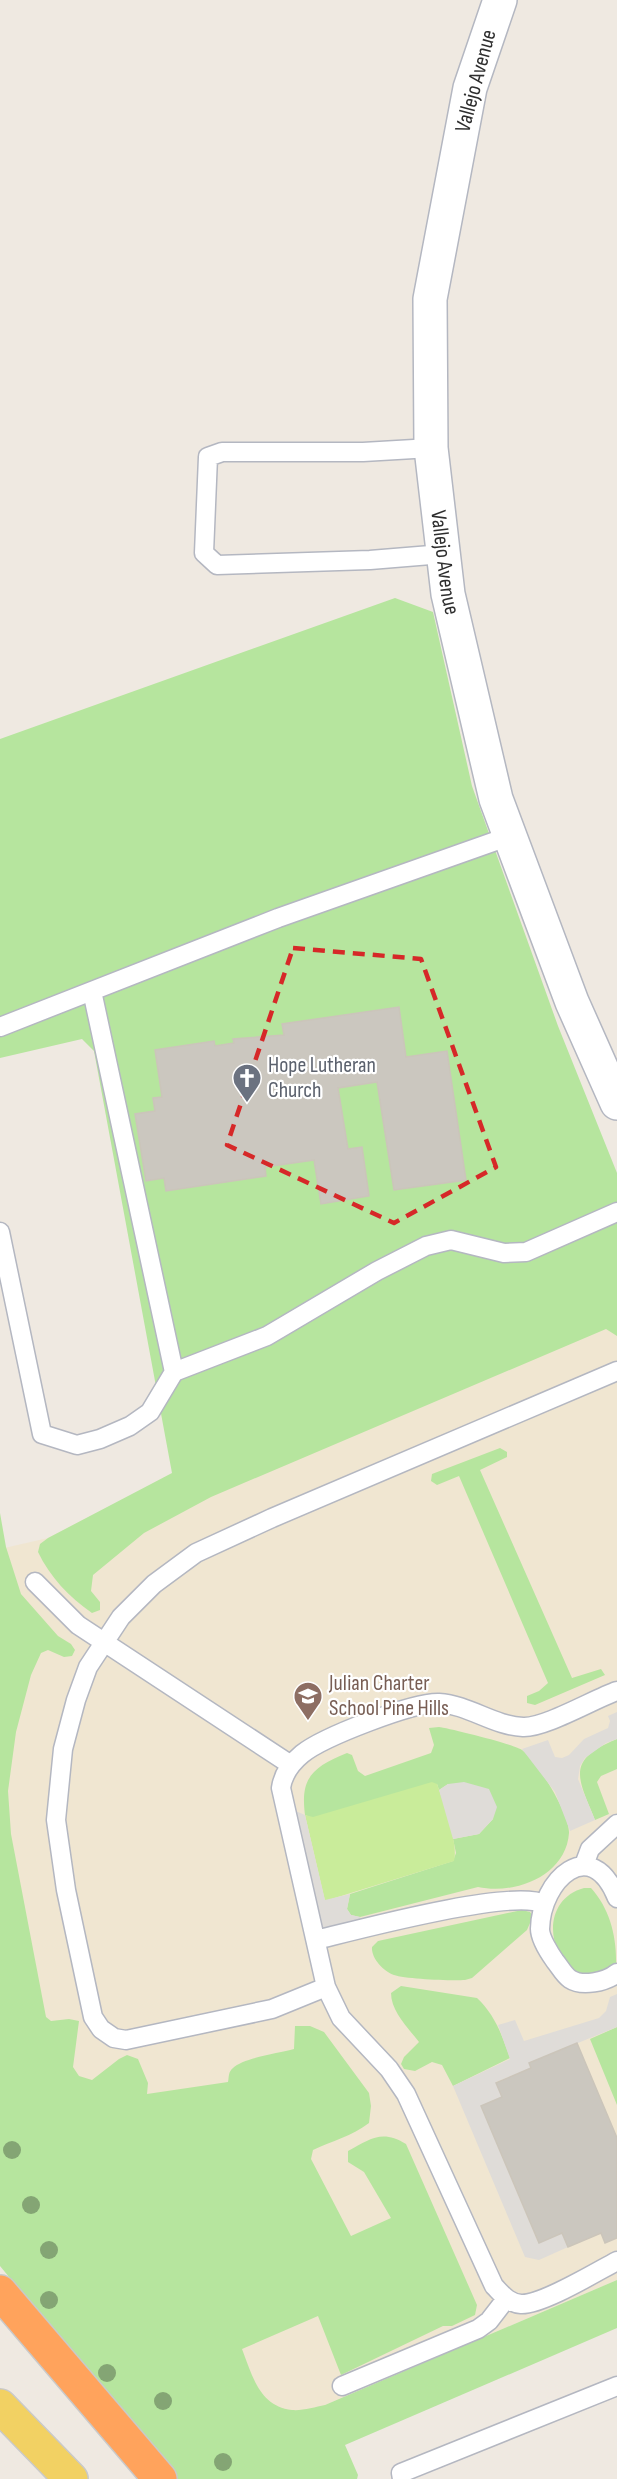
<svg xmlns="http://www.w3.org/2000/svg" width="617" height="2479" font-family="'Sofia Sans Condensed',sans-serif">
  <rect width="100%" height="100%" fill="#efe9e1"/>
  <!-- education -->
  <path fill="#f0e6d1" d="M617 1290V2280L325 2405 259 2440 115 2272 0 1896V1549L48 1538 172 1474Z"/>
  <!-- green -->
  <path fill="#b6e59e" d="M395 598 433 612 472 786 558 1026 617 1173V1336L606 1329 211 1497 144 1533 93 1575 91 1591 100 1602V1610L92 1613C69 1597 50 1577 38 1552L40 1544 48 1538 172 1473 94 1051 82 1039 0 1058V739Z
    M500 1448 507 1452V1457L480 1470 572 1678 601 1669 605 1675 535 1705 527 1703V1696L539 1691 548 1683 459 1476 437 1485 431 1481 432 1474Z
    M0 1513 6 1547 21 1594 58 1636 71 1644 75 1650 72 1656 64 1657 48 1650 41 1653 31 1675 16 1732 8 1791 11 1834 46 2017 51 2021 69 2019 79 2021 73 2067 79 2076 92 2080 119 2059 127 2055 138 2059 148 2083 147 2094 228 2082C229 2077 228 2072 233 2068 243 2058 279 2053 294 2049L295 2026H310L324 2032 369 2093 371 2106 369 2123C352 2136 332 2141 313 2150L311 2159 351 2236 391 2218 364 2172 348 2162V2151C370 2139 382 2129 406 2144L477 2305 475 2315 452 2326H443L341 2375 318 2316 242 2349C252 2375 259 2406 292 2410 302 2411 315 2407 325 2405L617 2280V2328L345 2445 358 2475 357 2479H175L0 2266Z
    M439 1727C448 1728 517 1745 522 1750 537 1761 570 1814 569 1833 566 1876 515 1895 478 1887L360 1917 351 1915 347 1909 350 1894 453 1861 456 1853 453 1839 479 1834 493 1819 448 1784 439 1790 437 1784 313 1818 305 1815C300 1777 313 1767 347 1753L352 1755 358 1771 365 1776 431 1753 434 1745 429 1728Z
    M617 1739V1769L601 1776 597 1782 609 1814 595 1820C578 1778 565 1760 617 1739Z
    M584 1888H591C610 1909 617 1937 616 1966L604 1975 578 1976C572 1969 563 1962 559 1954 546 1927 554 1896 584 1888Z
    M522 1910 530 1912 533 1916 527 1930 472 1978 465 1980C451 1981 405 1979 394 1975 383 1971 371 1958 372 1947L378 1941Z
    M401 1986 477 1998C495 2015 502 2035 510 2058L453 2086 442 2065 432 2062 415 2071 404 2069 401 2064 404 2057 419 2042C408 2028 391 2011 391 1993Z
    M617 2027V2105L590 2039Z"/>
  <!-- pitch -->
  <path fill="#c9ec9a" d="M432 1782 437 1784C443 1801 459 1845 454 1861L325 1901 305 1815 313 1817Z"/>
  <!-- plaza -->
  <path fill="#dfdcd8" d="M617 1712V1739L606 1743 585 1758 580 1766 578 1779 595 1820 570 1831 555 1792 522 1749 548 1740 555 1757 562 1758 569 1755 584 1739 608 1728 610 1721 608 1716Z
    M464 1782 489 1789 497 1807 493 1819 479 1834 453 1839 439 1790 448 1784Z
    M286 1807 305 1815 325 1900 350 1894 347 1909 351 1915 360 1917 365 1928 316 1940Z
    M617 1994V2027L529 2063 531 2068 496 2082 502 2097 481 2106 538 2242 562 2233 568 2247 539 2260 525 2257 453 2086 510 2059 498 2025 515 2020 524 2041 599 2018 606 2011 610 1997Z"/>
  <!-- building -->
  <path fill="#cbc7bf" stroke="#cbc5ba" stroke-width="1.5" d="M399 1007 406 1057 447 1051 466 1180 394 1190 377 1082 338 1088 348 1149 362 1147 369 1196 321 1204 314 1160 265 1167 266 1176 166 1191 164 1178 146 1181 135 1114 155 1111 153 1098 162 1097 155 1050 214 1041 215 1046 234 1043 233 1039 284 1035 282 1024Z
    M577 2043 617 2138V2238L605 2243 601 2233 568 2247 562 2233 539 2243 481 2106 502 2097 496 2083 531 2068 529 2063Z"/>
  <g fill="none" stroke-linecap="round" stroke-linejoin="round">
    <!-- lane casing -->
    <g stroke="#b4b7c1" stroke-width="21">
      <path id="lane" d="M431 448 363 452H222L208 457 204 553 217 565 370 560 443 554
        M92 991 174 1372
        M0 1027 278 918 510 836
        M0 1232 42 1434 77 1445 100 1439 130 1426 150 1412 174 1372 267 1336 377 1271 426 1246 451 1240 504 1253 526 1252 617 1212
        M35 1582 78 1625 291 1765
        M617 1691C594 1699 545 1728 523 1727 494 1726 469 1705 439 1703 413 1702 323 1737 302 1754 291 1763 283 1774 281 1788L326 1987 341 2018 389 2069 406 2094 494 2286C502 2294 508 2303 521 2304 542 2305 596 2272 617 2261
        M584 1865 590 1849 617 1824
        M617 1898C591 1833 541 1880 540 1929 540 1938 550 1954 555 1961 560 1967 564 1975 570 1979 582 1987 606 1982 617 1973
        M316 1940C357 1930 512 1888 544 1904
        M326 1987 272 2009 126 2040 114 2038 101 2029 93 2017 66 1890 56 1820 63 1749 76 1700 88 1667 121 1617 154 1584 196 1553 272 1518 617 1371
        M342 2386 478 2329 489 2321 506 2299
        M402 2479 401 2473 617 2386"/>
    </g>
    <!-- street casing -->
    <g stroke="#b4b7c1" stroke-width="36">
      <g id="street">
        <path id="s1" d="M500 0 470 88 430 299 431 448 448 594 496 799 572 1002 617 1103"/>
      </g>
    </g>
    <!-- primary casing -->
    <g stroke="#c9c9c9" stroke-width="36">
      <path id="primary" d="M0 2406 71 2479"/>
    </g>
    <!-- highway casing -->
    <g stroke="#c9c9c9" stroke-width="36">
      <path id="highway" d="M0 2292 160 2479"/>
    </g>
    <!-- lane -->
    <use href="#lane" stroke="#fff" stroke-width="18"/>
    <!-- street -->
    <use href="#street" stroke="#fff" stroke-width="33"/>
    <!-- primary -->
    <use href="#primary" stroke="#f2d163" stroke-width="33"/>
    <!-- highway -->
    <use href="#highway" stroke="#ffa35c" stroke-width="33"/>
  </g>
  <!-- trees -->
  <g fill="#84a574">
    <circle cx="12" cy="2150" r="9"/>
    <circle cx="31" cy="2205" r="9"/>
    <circle cx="49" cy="2250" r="9"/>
    <circle cx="49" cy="2300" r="9"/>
    <circle cx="107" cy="2373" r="9"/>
    <circle cx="163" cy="2401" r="9"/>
    <circle cx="223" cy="2462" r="9"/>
  </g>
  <!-- marked area -->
  <path fill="none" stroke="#d62828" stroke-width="4.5" stroke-dasharray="12 8" stroke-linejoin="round" d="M293 948 421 959 496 1167 394 1223 227 1145Z"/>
  <!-- icons -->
  <defs>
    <g id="church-pin" transform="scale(1.5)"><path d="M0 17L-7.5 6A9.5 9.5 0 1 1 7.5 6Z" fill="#6b7280" stroke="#fff"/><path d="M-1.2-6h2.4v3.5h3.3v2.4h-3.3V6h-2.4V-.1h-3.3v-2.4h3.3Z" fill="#fff"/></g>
    <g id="school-pin" transform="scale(1.5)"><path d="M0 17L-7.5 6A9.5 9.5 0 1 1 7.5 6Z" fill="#8d6e63" stroke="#fff"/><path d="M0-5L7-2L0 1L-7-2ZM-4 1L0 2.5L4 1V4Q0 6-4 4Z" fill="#fff"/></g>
  </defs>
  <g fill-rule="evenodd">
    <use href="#church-pin" x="247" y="1078"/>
    <use href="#school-pin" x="308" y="1696"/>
  </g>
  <g text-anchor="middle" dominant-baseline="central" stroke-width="4.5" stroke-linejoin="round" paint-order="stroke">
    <!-- street labels -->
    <g font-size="22" fill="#2e2e2e" stroke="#fff">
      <text transform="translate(476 81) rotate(-75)">Vallejo Avenue</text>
      <text stroke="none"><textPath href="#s1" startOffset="572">Vallejo Avenue</textPath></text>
    </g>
    <!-- worship labels -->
    <g font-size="22" fill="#5b616d" stroke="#fff" text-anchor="start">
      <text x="268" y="1065">Hope Lutheran<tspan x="268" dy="25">Church</tspan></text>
    </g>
    <!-- education labels -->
    <g font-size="22" fill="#785e54" stroke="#fff" text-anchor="start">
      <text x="329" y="1683">Julian Charter<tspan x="329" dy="25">School Pine Hills</tspan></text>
    </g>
  </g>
</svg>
